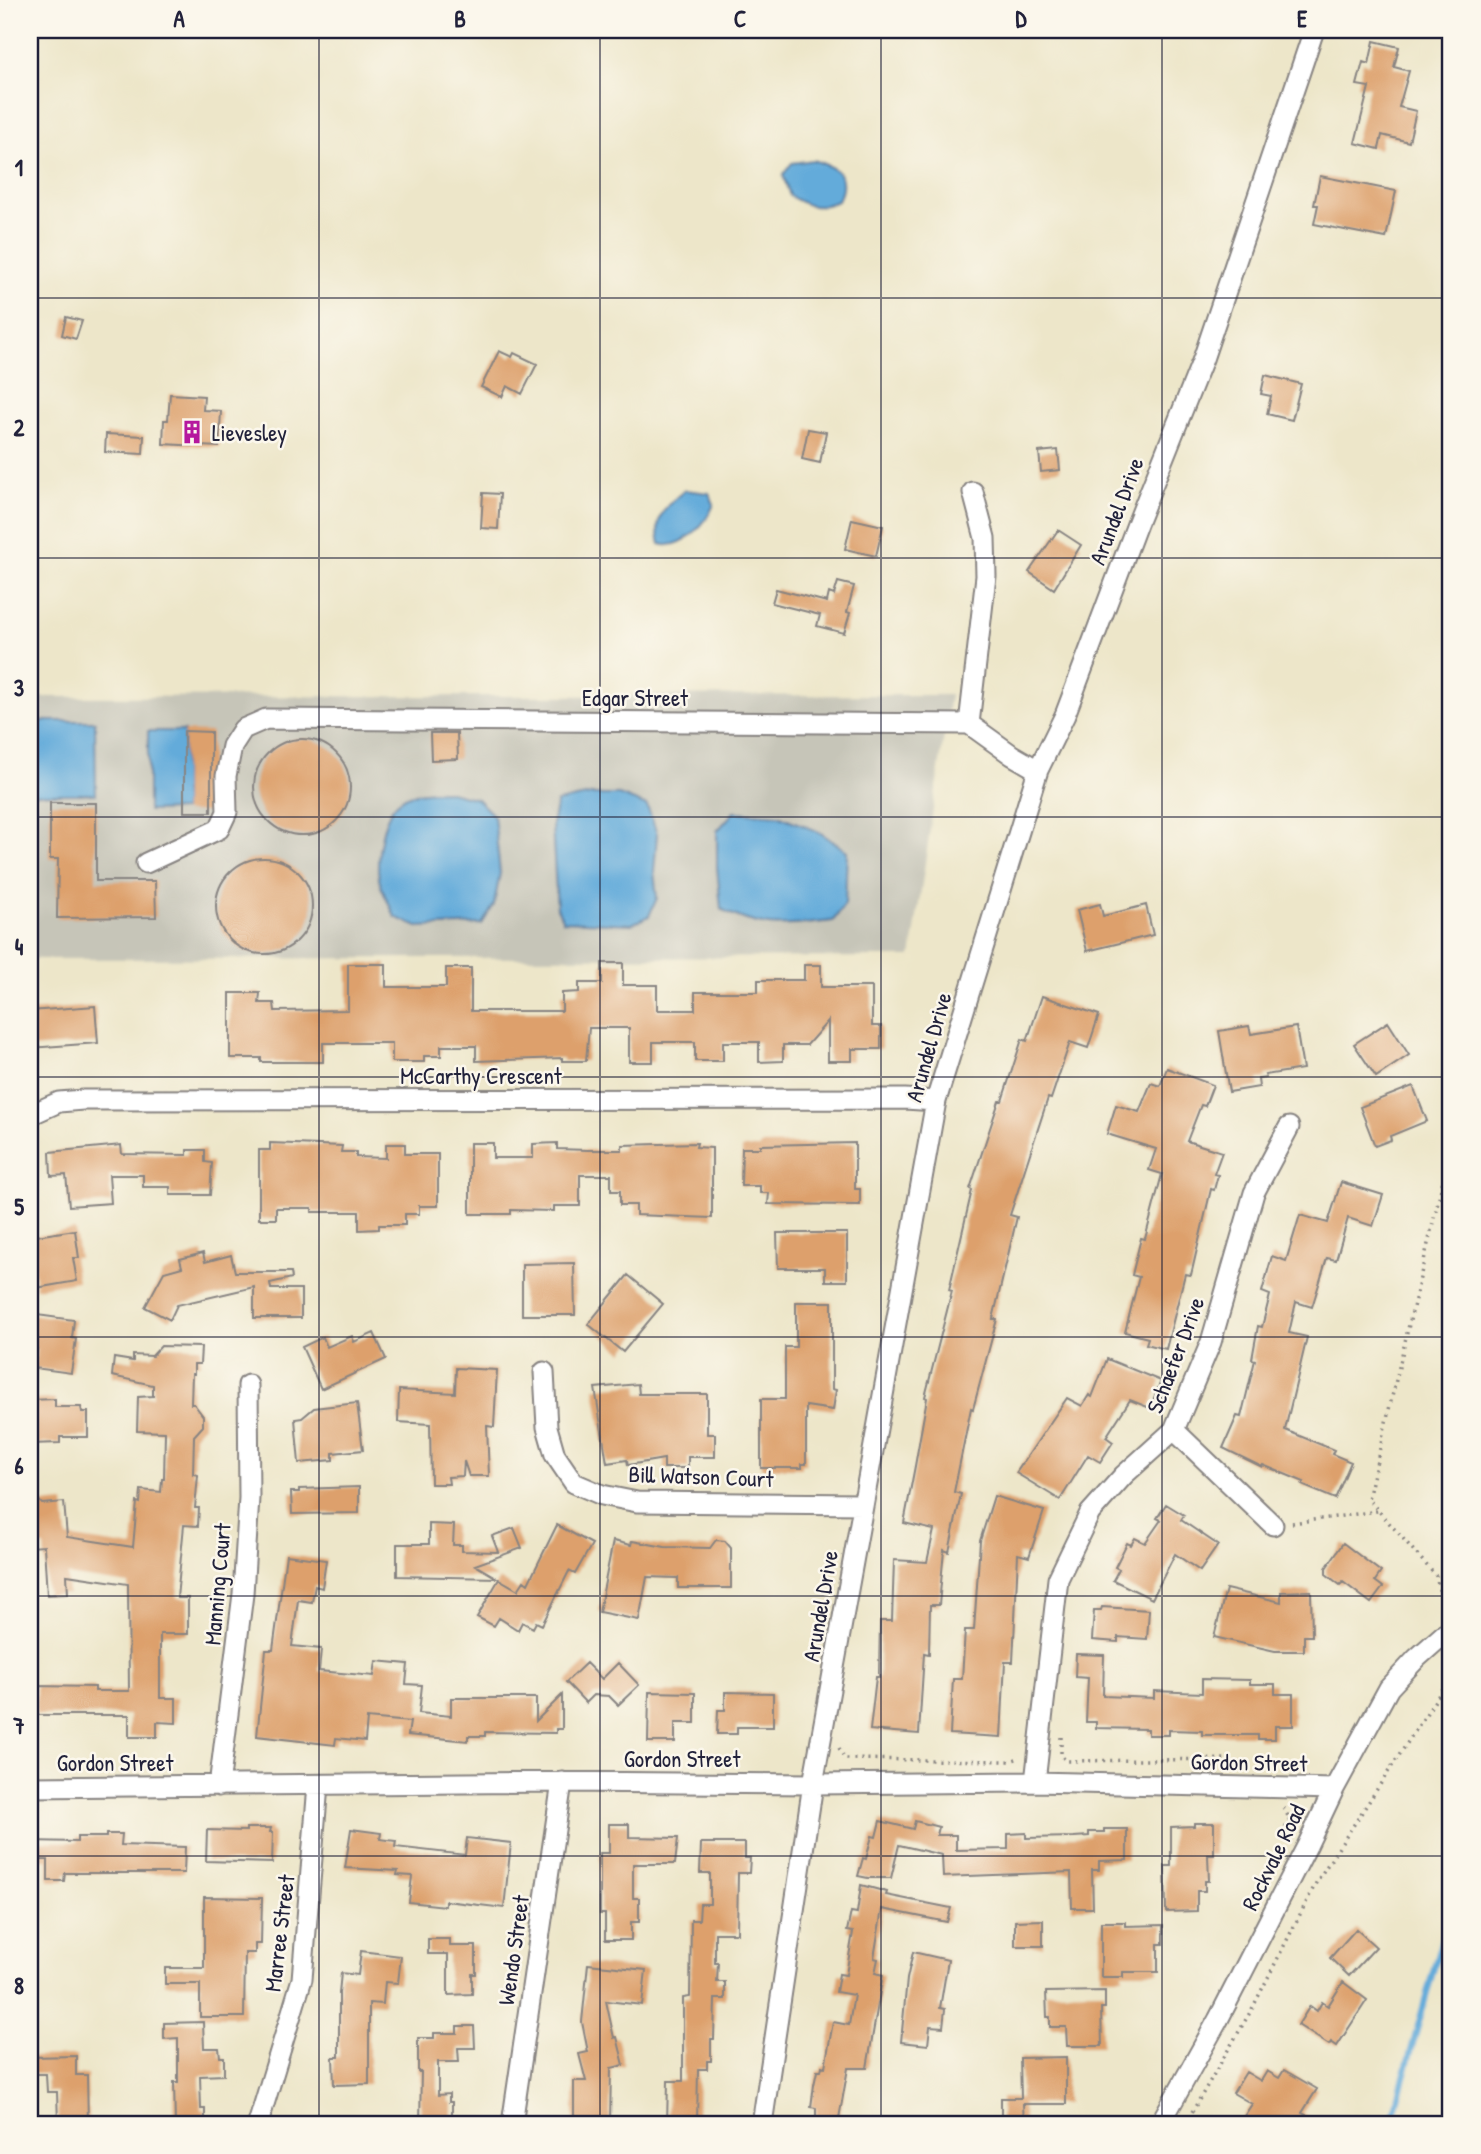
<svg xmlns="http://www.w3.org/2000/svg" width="1481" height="2154" font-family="'Patrick Hand',sans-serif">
  <rect width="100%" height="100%" fill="#fbf7ec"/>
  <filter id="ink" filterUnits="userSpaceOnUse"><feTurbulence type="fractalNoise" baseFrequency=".0143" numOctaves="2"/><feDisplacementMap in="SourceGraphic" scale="14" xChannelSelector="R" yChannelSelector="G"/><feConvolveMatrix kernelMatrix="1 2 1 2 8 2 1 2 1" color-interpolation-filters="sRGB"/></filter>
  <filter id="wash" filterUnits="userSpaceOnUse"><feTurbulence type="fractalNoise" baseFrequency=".00686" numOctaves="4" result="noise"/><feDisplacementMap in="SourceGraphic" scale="28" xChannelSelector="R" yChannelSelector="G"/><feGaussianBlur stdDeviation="1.57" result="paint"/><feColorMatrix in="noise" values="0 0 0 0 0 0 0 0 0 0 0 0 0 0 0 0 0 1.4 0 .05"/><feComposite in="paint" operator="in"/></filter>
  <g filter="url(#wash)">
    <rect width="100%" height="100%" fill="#ede6c9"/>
    <!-- industrial -->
    <path fill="#c6c5b8" d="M950 695 911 957 30 959V697Z"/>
    <!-- water -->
    <path fill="#64abda" stroke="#43668a" stroke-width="2" d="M813 160C836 168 850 173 838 201 817 209 810 208 790 196L783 175 792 163Z
      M685 490 709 493 714 504C707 523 682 551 660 544 653 517 665 506 685 490Z
      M95 721 96 794H30V721Z
      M148 731H184V810L148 811Z
      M446 791 477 799 494 816 500 873 494 905 482 924 418 927 395 917C391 907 385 897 381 886 374 866 381 817 398 802 410 790 431 792 446 791Z
      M591 795H619L647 806 657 834 654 872 657 898 649 916 632 924 563 921 557 908 552 824 557 802Z
      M734 812 778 815 819 832 847 851 845 904 833 921C787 926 764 932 721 909L717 867V831Z"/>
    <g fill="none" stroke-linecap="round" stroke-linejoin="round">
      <!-- stream -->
      <path stroke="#64abda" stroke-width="6" d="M1391 2124 1451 1906"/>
    </g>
    <g id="blocks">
      <!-- building -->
      <path fill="#dda06c" d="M1374 41 1399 47 1394 67 1409 71 1399 107 1416 111 1409 142 1382 135 1379 149 1355 143 1369 87 1357 85 1363 62 1369 64Z
        M1320 176 1396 191 1386 238 1314 224 1318 205H1314Z
        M66 317 82 321 76 339 62 335Z
        M499 351 512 357 514 353 537 364 522 394 507 386 502 397 481 387Z
        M1265 375 1301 384 1292 420 1267 414 1271 396 1261 394Z
        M170 394 204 396 203 410 221 411 219 447 163 444 164 420H168Z
        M808 429 826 432 820 463 802 459Z
        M106 434 144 436 143 454 105 452Z
        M1058 450 1060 470 1041 472 1039 452Z
        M483 493 500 494 498 529 481 528Z
        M852 519 883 526 876 556 845 549Z
        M1058 530 1081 545 1054 589 1029 572Z
        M838 582 854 586 847 612 850 613 844 633 817 626 820 615 772 603 776 589 827 602 829 593 834 595Z
        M184 731 211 732V812H184Z
        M430 733H457L458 759 431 760Z
        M254 787a48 48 0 1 1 96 0a48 48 0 1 1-96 0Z
        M50 803H96V881H155L156 917 57 918 58 859H50Z
        M216 906a48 48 0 1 1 96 0a48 48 0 1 1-96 0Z
        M1100 904 1103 916 1146 905 1153 935 1087 951 1077 910Z
        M602 963H623V985H657V1010H695V992H758V980H804V965H821V987H872V1026H881V1049H852V1061H828V1021L807 1045H783V1061L759 1062V1042H723V1061H695V1042H653V1062H629V1028H589L586 1061H562V1058L476 1061V1046H441V1056H424V1062H392V1043H323V1062H261V1058H230V993H260L259 1003H274L275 1011 348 1010V964H386V987H446V968H471V1011H562V993L579 992V983H602Z
        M1042 996 1099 1015 1088 1048 1070 1042 1051 1099 1048 1098 1010 1215 1017 1217 993 1319H997L973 1409 971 1408 954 1492 961 1494 949 1552 944 1550 939 1605H930L929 1654 924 1653 919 1734 870 1730 876 1677H879L880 1621H892L894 1560 927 1562 934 1530 904 1523 915 1466 927 1398 925 1397 952 1291 949 1290 972 1190 970 1189 999 1101H1002L1022 1039 1027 1041Z
        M95 1006 98 1043 30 1048V1011Z
        M1388 1022 1409 1055 1376 1077 1354 1044Z
        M1249 1026 1251 1034 1296 1027 1303 1069 1265 1075 1266 1078 1258 1079 1259 1087 1229 1092 1219 1031Z
        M1167 1068 1213 1085 1205 1106 1201 1105 1187 1141 1222 1152 1214 1174 1218 1175 1214 1190 1211 1189 1191 1275 1185 1274 1166 1349 1146 1344 1148 1338 1125 1332 1139 1277 1132 1275 1141 1238 1145 1239 1162 1174 1149 1170 1156 1149 1107 1134 1116 1105 1139 1112 1151 1083 1160 1086Z
        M1413 1086 1427 1121 1390 1136 1391 1140 1375 1146 1360 1107Z
        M270 1143 342 1146 341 1152H356V1157L386 1158V1144H405V1154H438V1206H419V1214H405V1225H379V1229L359 1230V1212H312V1208H276V1219H259V1150H270Z
        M470 1143H493V1158H533V1144L557 1143V1149L588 1150H622V1145L697 1143 696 1147 712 1148V1218L636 1215V1205H620V1191H611V1175H580V1206H554V1211L511 1210V1214H470Z
        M855 1143V1189H860V1205L768 1204 769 1193H760V1186H741L742 1148H760V1145Z
        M121 1145 122 1154 187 1155V1150H205V1162L212 1163 210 1195H170V1187H143V1175H109L111 1203 69 1206 66 1175 51 1176 50 1152Z
        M1341 1182 1383 1195 1373 1226 1348 1218 1336 1260 1327 1258 1312 1307 1296 1302 1289 1333 1307 1337 1285 1430 1334 1450 1332 1454 1351 1462 1335 1499 1302 1485 1304 1482 1263 1465 1262 1467 1223 1448 1237 1416 1241 1417 1255 1360 1252 1359 1258 1326 1262 1327 1270 1295 1262 1292 1272 1256 1286 1261 1300 1215 1328 1223Z
        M75 1230 79 1258H73L77 1281 36 1288 30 1237Z
        M777 1233H847V1281H825V1268H778Z
        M203 1253 205 1262 231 1255 235 1272H291L292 1278 270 1283 271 1289H301V1318H254V1287L177 1305 170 1320 145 1307 164 1272 182 1267 180 1259Z
        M574 1263 575 1315H522V1264Z
        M628 1275 663 1304 623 1352 588 1324Z
        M796 1302H832V1389L836 1390 833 1410 806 1406V1464H802V1468H761V1399H785V1347H796Z
        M30 1314 74 1320 72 1338 76 1339 71 1373 34 1368 37 1349 30 1348Z
        M374 1333 386 1359 321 1389 302 1347 323 1337 327 1347 352 1336 354 1342Z
        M161 1346 201 1347 200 1364H194V1374H192L191 1404H194L203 1416V1426L194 1436 193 1474 198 1475 195 1508H199L198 1526 184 1525 177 1598H188V1634H160V1698H176V1723L157 1722V1737H129V1715H36V1686L95 1687V1691H129L128 1584 67 1575 68 1594 47 1595 44 1546 30 1547V1492L42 1504 64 1502 67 1537 133 1547 137 1502 140 1503 141 1490 161 1492 162 1479H164L165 1432 137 1431 138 1397 153 1396V1385L112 1376 114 1358 133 1361V1355L152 1356Z
        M1107 1359 1161 1381 1150 1408 1130 1400 1106 1437 1113 1442 1100 1462 1088 1455 1060 1500 1016 1473 1067 1398 1082 1406 1089 1395 1092 1397Z
        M456 1368 497 1370 494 1427 487 1426 489 1476H469L464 1461 463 1476 448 1477 449 1484H431L430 1424 398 1422 399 1390 455 1393Z
        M638 1384 639 1394H707V1434H715V1457H688V1468H664V1459L628 1465 627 1460 607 1463 595 1388Z
        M55 1399V1407H81L82 1412H88V1437H60V1443L30 1444V1400Z
        M357 1403 363 1450 333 1453V1460L299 1463 295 1419 302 1418 314 1408Z
        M359 1487V1513L292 1514 291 1492H299V1489Z
        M994 1496 1044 1511 1029 1557 1018 1554 1013 1662H1005L1001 1737 950 1734 953 1679H962L965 1630H974L980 1541Z
        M1166 1504 1184 1515 1181 1520 1218 1545 1200 1571 1175 1554 1152 1599 1113 1580 1119 1569 1115 1567 1127 1543 1131 1545 1135 1538 1145 1543 1161 1520 1157 1518Z
        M429 1524 454 1525 453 1545H462V1551L498 1552 492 1536 514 1528 522 1548 475 1565 497 1578 397 1576V1544H429Z
        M557 1525 592 1544 575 1574 569 1571 542 1625 536 1622 533 1628 522 1622 518 1630 499 1618 494 1626 477 1617 499 1579 518 1590 524 1581 528 1584Z
        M716 1540 725 1541 731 1548V1588H678V1578L647 1577 639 1620 599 1612 613 1541 631 1545 632 1541 665 1547 710 1548Z
        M1343 1543 1381 1572 1375 1581 1383 1587 1371 1603 1343 1582 1340 1585 1326 1574V1568Z
        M286 1555 326 1560 322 1588 315 1586 312 1602 298 1600 292 1646 321 1649 319 1671 374 1676 376 1661 408 1664 406 1684 422 1685 419 1713 451 1716V1698H536V1721L562 1695V1729H556V1733L485 1732V1736H468V1741L408 1735 410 1722 367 1718 365 1741 336 1738 335 1745 257 1736 266 1650H273Z
        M1226 1589 1281 1602V1592L1311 1591 1312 1636H1304V1651H1275L1214 1637Z
        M1102 1607 1149 1610 1147 1639 1118 1637V1642L1092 1640 1094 1610H1101Z
        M1076 1654 1104 1655 1103 1696 1154 1698V1691L1202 1693V1679L1250 1680V1684H1275V1694H1293V1726H1275V1739H1258V1735H1202V1731L1169 1730V1735H1148V1729L1096 1728V1722H1086L1088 1678 1075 1677Z
        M586 1663 602 1679 618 1663 639 1685 618 1705 609 1696 594 1695 586 1703 566 1682Z
        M649 1692 695 1693V1723H675V1742H648Z
        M725 1692 773 1693V1727H737V1734H717L718 1710H725Z
        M880 1821 913 1829 915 1821 939 1827 937 1835H956V1850L1008 1849V1834L1026 1833V1838L1074 1837 1089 1836V1832H1104V1829H1127V1860L1099 1861V1870H1092L1093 1908H1072L1071 1872 943 1877 942 1855 899 1845 891 1878H868L858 1876 863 1858 866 1859 872 1836 876 1837Z
        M1194 1823H1214V1855H1208L1209 1881H1205V1891H1197V1911L1166 1912 1165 1866H1171V1827L1194 1826Z
        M609 1824H629V1837L678 1838 675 1864H633V1898H639V1922H631V1940H605V1914H600V1853H609Z
        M246 1828H271L270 1832H273L272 1863 206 1861 207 1830 246 1831Z
        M351 1829 381 1833 380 1839 396 1841 395 1847 465 1855 467 1838 511 1843 504 1908 445 1901V1906L409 1902 412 1876 397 1875 398 1871 345 1868Z
        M106 1834H122L121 1845 185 1847 184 1873H65L64 1881H48V1860H30V1841L77 1842V1837H106Z
        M701 1843H745V1858H750L749 1873H738L737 1933H715V1963H718L717 1982H725V1999H715L714 2039H711V2061H707V2069H698L697 2124H667L668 2081H683V1998L690 1997 691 1920H699L700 1904H710V1873H700Z
        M861 1885 887 1892 886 1895 951 1908 947 1922 882 1909 874 1958 878 1959 875 1973 883 1975 867 2068H848L838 2124H816V2108L811 2107 814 2085 817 2071H821L822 2066 825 2067 833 2022 849 2025 854 1995 836 1992 839 1974 846 1975 853 1932 847 1931 851 1912 857 1913Z
        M204 1897 262 1898 261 1944H255V1953H245L244 2017H200V1984H165V1968H204Z
        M1043 1920V1946H1015V1921Z
        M1101 1922H1125V1926L1163 1925V1944H1158V1972H1123V1977H1101Z
        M1356 1929 1376 1947 1349 1976 1330 1958Z
        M428 1939H450V1946H476V1974H472V1994L448 1995V1954H428Z
        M361 1951 401 1956 398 1983 385 1982 383 2004 369 2003V2084L334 2085 333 2057H339V1993L341 1973 358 1975Z
        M913 1952 948 1960 940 2008 945 2009 943 2027 930 2026 928 2045 901 2042 907 1979Z
        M588 1964 646 1970 642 2005 606 2001 614 2038 617 2037 624 2065 611 2068 610 2124H574V2081H586L579 2054 588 2052 582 2022Z
        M1343 1982 1367 2000 1337 2046 1331 2042 1329 2045 1298 2025 1310 2006 1317 2011 1322 2002 1328 2006Z
        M1105 1991V2008H1101L1102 2046H1067L1066 2027H1050V2017H1047L1046 1992Z
        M203 2022 204 2048H219L220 2057H224V2075L200 2076 201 2109H205V2124H175L174 2082H178V2038L164 2039V2023Z
        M457 2026H474L475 2048H458L459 2062H438V2095L449 2094V2102H452V2122L449 2124H420L421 2072H418V2038H434V2033H457Z
        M76 2056V2075H87L88 2124H58L57 2092H47L46 2074H30V2057Z
        M1066 2057V2104H1023L1024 2124H1001V2098H1021L1020 2058Z
        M1284 2070 1317 2089 1302 2113 1322 2124H1239L1252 2104 1233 2093 1246 2072 1261 2081 1267 2071 1279 2078Z"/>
    </g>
  </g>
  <g filter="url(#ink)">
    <use href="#blocks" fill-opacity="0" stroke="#888482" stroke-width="2"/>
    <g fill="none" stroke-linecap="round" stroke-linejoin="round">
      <!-- minor casing -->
      <g stroke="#888482" stroke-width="23">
        <path id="minor" d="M969 724 986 576 985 538 973 492
          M146 863 219 829 227 812 226 776 232 746 243 729 266 719 969 724 1012 755 1038 770
          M30 1115 59 1102 83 1100 905 1099 936 1101
          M544 1372 547 1427 555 1455 574 1483 602 1495 637 1502 863 1504
          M1174 1430 1273 1525
          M1035 1782 1058 1579 1090 1513 1124 1475 1174 1430 1211 1342 1254 1193 1289 1127
          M219 1786 243 1594 249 1498 248 1385
          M30 1787 562 1782 813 1784 1035 1782 1334 1789
          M258 2124 302 1979 318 1785
          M512 2124 562 1782
          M762 2124 813 1784 936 1101 1038 770 1065 715 1137 524 1203 359 1314 30
          M1160 2124 1218 2020 1307 1846 1334 1789 1389 1688 1417 1658 1451 1628"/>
      </g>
      <!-- path -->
      <path stroke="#888482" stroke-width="3.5" stroke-dasharray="2 5" stroke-linecap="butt" d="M1292 1523 1378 1511
        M1444 1611 1436 1576 1368 1499 1451 1146
        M1061 1737V1755L1066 1761 1230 1759V1769
        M839 1748 845 1759 1009 1761 1020 1758
        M1283 1808 1290 1819 1284 1831 1290 1836
        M1185 2124 1252 2009 1317 1881 1451 1676"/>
      <!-- minor -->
      <use href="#minor" stroke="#fff" stroke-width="19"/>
    </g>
  </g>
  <!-- grid -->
  <path fill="none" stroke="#22223b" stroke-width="2" stroke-opacity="0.55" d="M319 30V2124M600 30V2124M881 30V2124M1162 30V2124M30 298H1451M30 558H1451M30 817H1451M30 1077H1451M30 1337H1451M30 1596H1451M30 1856H1451"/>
  <!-- icons -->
  <defs>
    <g id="building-bare" transform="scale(1.89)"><path d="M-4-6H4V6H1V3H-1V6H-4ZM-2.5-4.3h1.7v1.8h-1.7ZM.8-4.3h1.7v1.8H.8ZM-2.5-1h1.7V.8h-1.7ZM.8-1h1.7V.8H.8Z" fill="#b5179e" stroke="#fbf7ec" stroke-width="2.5" paint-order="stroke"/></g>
  </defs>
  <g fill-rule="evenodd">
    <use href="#building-bare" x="192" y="432"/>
  </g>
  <g text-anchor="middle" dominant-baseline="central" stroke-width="5" stroke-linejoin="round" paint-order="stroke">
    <!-- poi labels -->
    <g font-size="23" fill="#22223b" stroke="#fbf7ec" text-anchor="start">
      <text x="212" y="432">Lievesley</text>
    </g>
    <!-- street labels -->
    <g font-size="23" fill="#22223b" stroke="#fbf7ec">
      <text transform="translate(1116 511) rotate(-69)">Arundel Drive</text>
      <text x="635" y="697">Edgar Street</text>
      <text transform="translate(928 1047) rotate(-74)">Arundel Drive</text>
      <text x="481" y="1075">McCarthy Crescent</text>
      <text transform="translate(1175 1355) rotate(-69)">Schaefer Drive</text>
      <text transform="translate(701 1476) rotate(2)">Bill Watson Court</text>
      <text transform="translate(217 1584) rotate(-85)">Manning Court</text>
      <text transform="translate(820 1606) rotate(-80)">Arundel Drive</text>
      <text x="682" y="1758">Gordon Street</text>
      <text x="115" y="1762">Gordon Street</text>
      <text transform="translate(1249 1762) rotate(1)">Gordon Street</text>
      <text transform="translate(1273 1857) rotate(-64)">Rockvale Road</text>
      <text transform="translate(279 1933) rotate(-83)">Marree Street</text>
      <text transform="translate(513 1950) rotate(-82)">Wendo Street</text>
    </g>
  </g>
  <!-- margin -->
  <rect width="1481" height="2154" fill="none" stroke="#fbf7ec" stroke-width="77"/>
  <rect x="38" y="38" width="1404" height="2078" fill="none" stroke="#22223b" stroke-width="2.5"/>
  <g font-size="23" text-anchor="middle" font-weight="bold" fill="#22223b">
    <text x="179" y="27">A</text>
    <text x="460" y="27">B</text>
    <text x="740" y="27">C</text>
    <text x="1021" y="27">D</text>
    <text x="1302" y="27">E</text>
    <text x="19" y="176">1</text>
    <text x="19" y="436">2</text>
    <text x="19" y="696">3</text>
    <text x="19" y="955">4</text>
    <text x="19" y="1215">5</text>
    <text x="19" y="1474">6</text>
    <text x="19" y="1734">7</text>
    <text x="19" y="1994">8</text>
  </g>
</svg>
